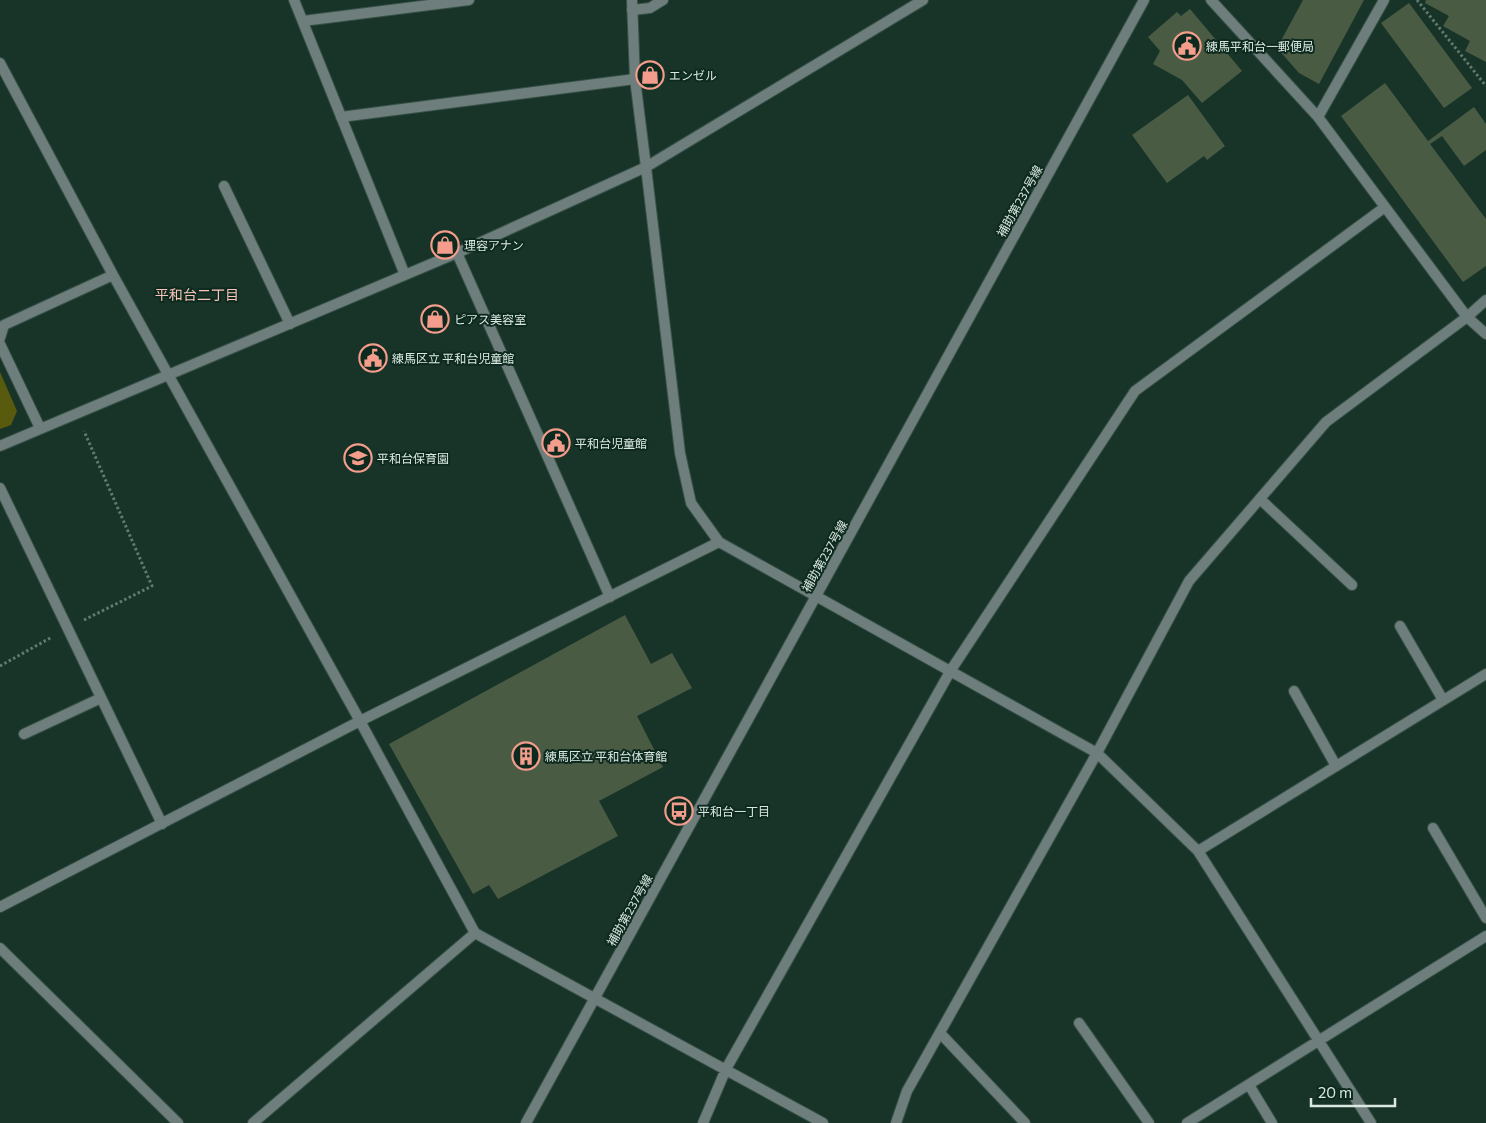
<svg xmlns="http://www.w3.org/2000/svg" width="1486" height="1123" font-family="Commissioner,'Noto Sans JP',sans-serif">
  <rect width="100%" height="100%" fill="#183429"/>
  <!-- green -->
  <path fill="#585a0e" d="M0 372 17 411 11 425 0 429Z"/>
  <!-- building -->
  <path fill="#4a5b44" d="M1303 0H1364L1319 84 1299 73 1277 48Z
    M1426 0H1486V62L1465 51 1470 41 1443 26 1449 16 1425 3Z
    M1409 3 1472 88 1444 108 1381 23Z
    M1190 9 1242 71 1202 103 1182 80 1153 64 1160 51 1148 37 1177 12 1181 16Z
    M1385 83 1428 141 1474 107 1486 124V150L1464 166 1442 136 1430 144 1486 219V266L1463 282 1341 116Z
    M1188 95 1225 146 1207 160 1204 156 1167 183 1132 135Z
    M625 615 651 664 672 653 692 688 637 716 663 767 599 801 618 836 498 899 489 885 473 894 389 744Z"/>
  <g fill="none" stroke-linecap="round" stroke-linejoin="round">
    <!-- service casing -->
    <g stroke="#375146" stroke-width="12">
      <path id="service" d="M303 21 469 0
        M341 117 635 79
        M224 186 290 324
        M0 488 162 824
        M1260 499 1352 585
        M1400 626 1443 700
        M1294 691 1336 766
        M24 734 101 698
        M1433 828 1486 918
        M1079 1023 1149 1123
        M940 1033 1025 1123
        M1249 1085 1272 1123"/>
    </g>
    <!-- minor casing -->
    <g stroke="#375146" stroke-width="12">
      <path id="minor" d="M294 0 405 275
        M1211 0 1318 117 1467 317 1486 334
        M632 10 650 8 663 0
        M0 63 113 275 360 721 475 933 823 1123
        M1318 117 1384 0
        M646 167 680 453 691 503 719 542 1097 753 1198 851 1371 1123
        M457 253 610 597
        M0 338 4 325 113 275
        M0 344 40 428
        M0 446 457 253 646 167 923 0
        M1198 851 1486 674
        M0 907 360 721 719 542
        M0 948 178 1123
        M253 1123 475 933
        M703 1123 726 1069 951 670 1135 391 1385 207
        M896 1123 907 1091 1097 753 1189 581 1326 422 1467 317 1486 300
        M1187 1123 1486 936"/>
    </g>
    <!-- tertiary casing -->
    <g stroke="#375146" stroke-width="12">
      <path id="tertiary" d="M632 0 635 79 646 167
        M526 1123 1144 0"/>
    </g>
    <!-- path -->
    <path stroke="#61796f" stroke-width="3" stroke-dasharray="2.5 2.5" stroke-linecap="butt" d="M1417 0 1486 86
      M84 620 152 586 84 431
      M0 666 52 637"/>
    <!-- service -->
    <use href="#service" stroke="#6e7e7d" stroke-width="10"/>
    <!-- minor -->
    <use href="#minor" stroke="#6e7e7d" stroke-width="10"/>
    <!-- tertiary -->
    <use href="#tertiary" stroke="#6e7e7d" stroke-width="10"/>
  </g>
  <!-- icons -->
  <defs>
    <g id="civic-ring" transform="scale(1.4375)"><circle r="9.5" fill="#0e2a1f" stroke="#f49d8c" stroke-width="1.5"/><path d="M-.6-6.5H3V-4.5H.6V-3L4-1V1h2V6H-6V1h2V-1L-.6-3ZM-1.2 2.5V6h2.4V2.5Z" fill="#f49d8c"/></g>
    <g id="shop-ring" transform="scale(1.4375)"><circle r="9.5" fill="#0e2a1f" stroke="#f49d8c" stroke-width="1.5"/><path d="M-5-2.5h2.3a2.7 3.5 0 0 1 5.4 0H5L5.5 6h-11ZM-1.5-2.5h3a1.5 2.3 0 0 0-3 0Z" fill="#f49d8c"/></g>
    <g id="school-ring" transform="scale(1.4375)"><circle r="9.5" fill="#0e2a1f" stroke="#f49d8c" stroke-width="1.5"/><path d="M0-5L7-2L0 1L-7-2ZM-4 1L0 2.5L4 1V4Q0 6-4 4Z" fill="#f49d8c"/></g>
    <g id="building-ring" transform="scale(1.4375)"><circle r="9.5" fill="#0e2a1f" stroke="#f49d8c" stroke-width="1.5"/><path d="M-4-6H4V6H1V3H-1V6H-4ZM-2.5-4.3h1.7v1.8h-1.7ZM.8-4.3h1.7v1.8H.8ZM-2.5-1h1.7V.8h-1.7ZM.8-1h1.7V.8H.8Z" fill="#f49d8c"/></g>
    <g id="bus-ring" transform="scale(1.4375)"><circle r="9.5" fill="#0e2a1f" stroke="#f49d8c" stroke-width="1.5"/><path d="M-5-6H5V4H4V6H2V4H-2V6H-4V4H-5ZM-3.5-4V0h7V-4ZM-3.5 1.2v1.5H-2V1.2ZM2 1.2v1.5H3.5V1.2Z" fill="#f49d8c"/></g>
  </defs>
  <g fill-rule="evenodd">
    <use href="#civic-ring" x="1187" y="46"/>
    <use href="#shop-ring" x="650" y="75"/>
    <use href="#shop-ring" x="445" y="245"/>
    <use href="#shop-ring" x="435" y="319"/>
    <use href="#civic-ring" x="373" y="358"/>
    <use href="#civic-ring" x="556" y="443"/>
    <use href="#school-ring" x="358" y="458"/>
    <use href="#building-ring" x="526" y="756"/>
    <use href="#bus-ring" x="679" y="811"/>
  </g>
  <g text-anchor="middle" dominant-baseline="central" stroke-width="4" stroke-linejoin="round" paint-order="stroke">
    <!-- poi labels -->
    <g font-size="12" fill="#d9e9e1" stroke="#0e2a1f" text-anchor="start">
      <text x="1206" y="46">練馬平和台一郵便局</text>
      <text x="669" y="75">エンゼル</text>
      <text x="464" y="245">理容アナン</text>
      <text x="454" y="319">ピアス美容室</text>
      <text x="392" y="358">練馬区立 平和台児童館</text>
      <text x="575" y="443">平和台児童館</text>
      <text x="377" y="458">平和台保育園</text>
      <text x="545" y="756">練馬区立 平和台体育館</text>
      <text x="698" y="811">平和台一丁目</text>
    </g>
    <!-- street labels -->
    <g font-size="12" fill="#d9e9e1" stroke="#0e2a1f">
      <text transform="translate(1019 201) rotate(-61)">補助第237号線</text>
      <text transform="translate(824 556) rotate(-61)">補助第237号線</text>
      <text transform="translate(629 910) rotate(-61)">補助第237号線</text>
    </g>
    <!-- neighbourhood labels -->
    <g font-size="14" fill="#f7c5ba" stroke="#0e2a1f">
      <text x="197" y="294">平和台二丁目</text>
    </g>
  </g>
  <!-- scale -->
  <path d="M1311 1098v8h84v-8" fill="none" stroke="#d9e9e1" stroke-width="2.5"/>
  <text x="1318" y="1098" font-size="15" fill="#d9e9e1" stroke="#0e2a1f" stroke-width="4" paint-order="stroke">20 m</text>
</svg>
